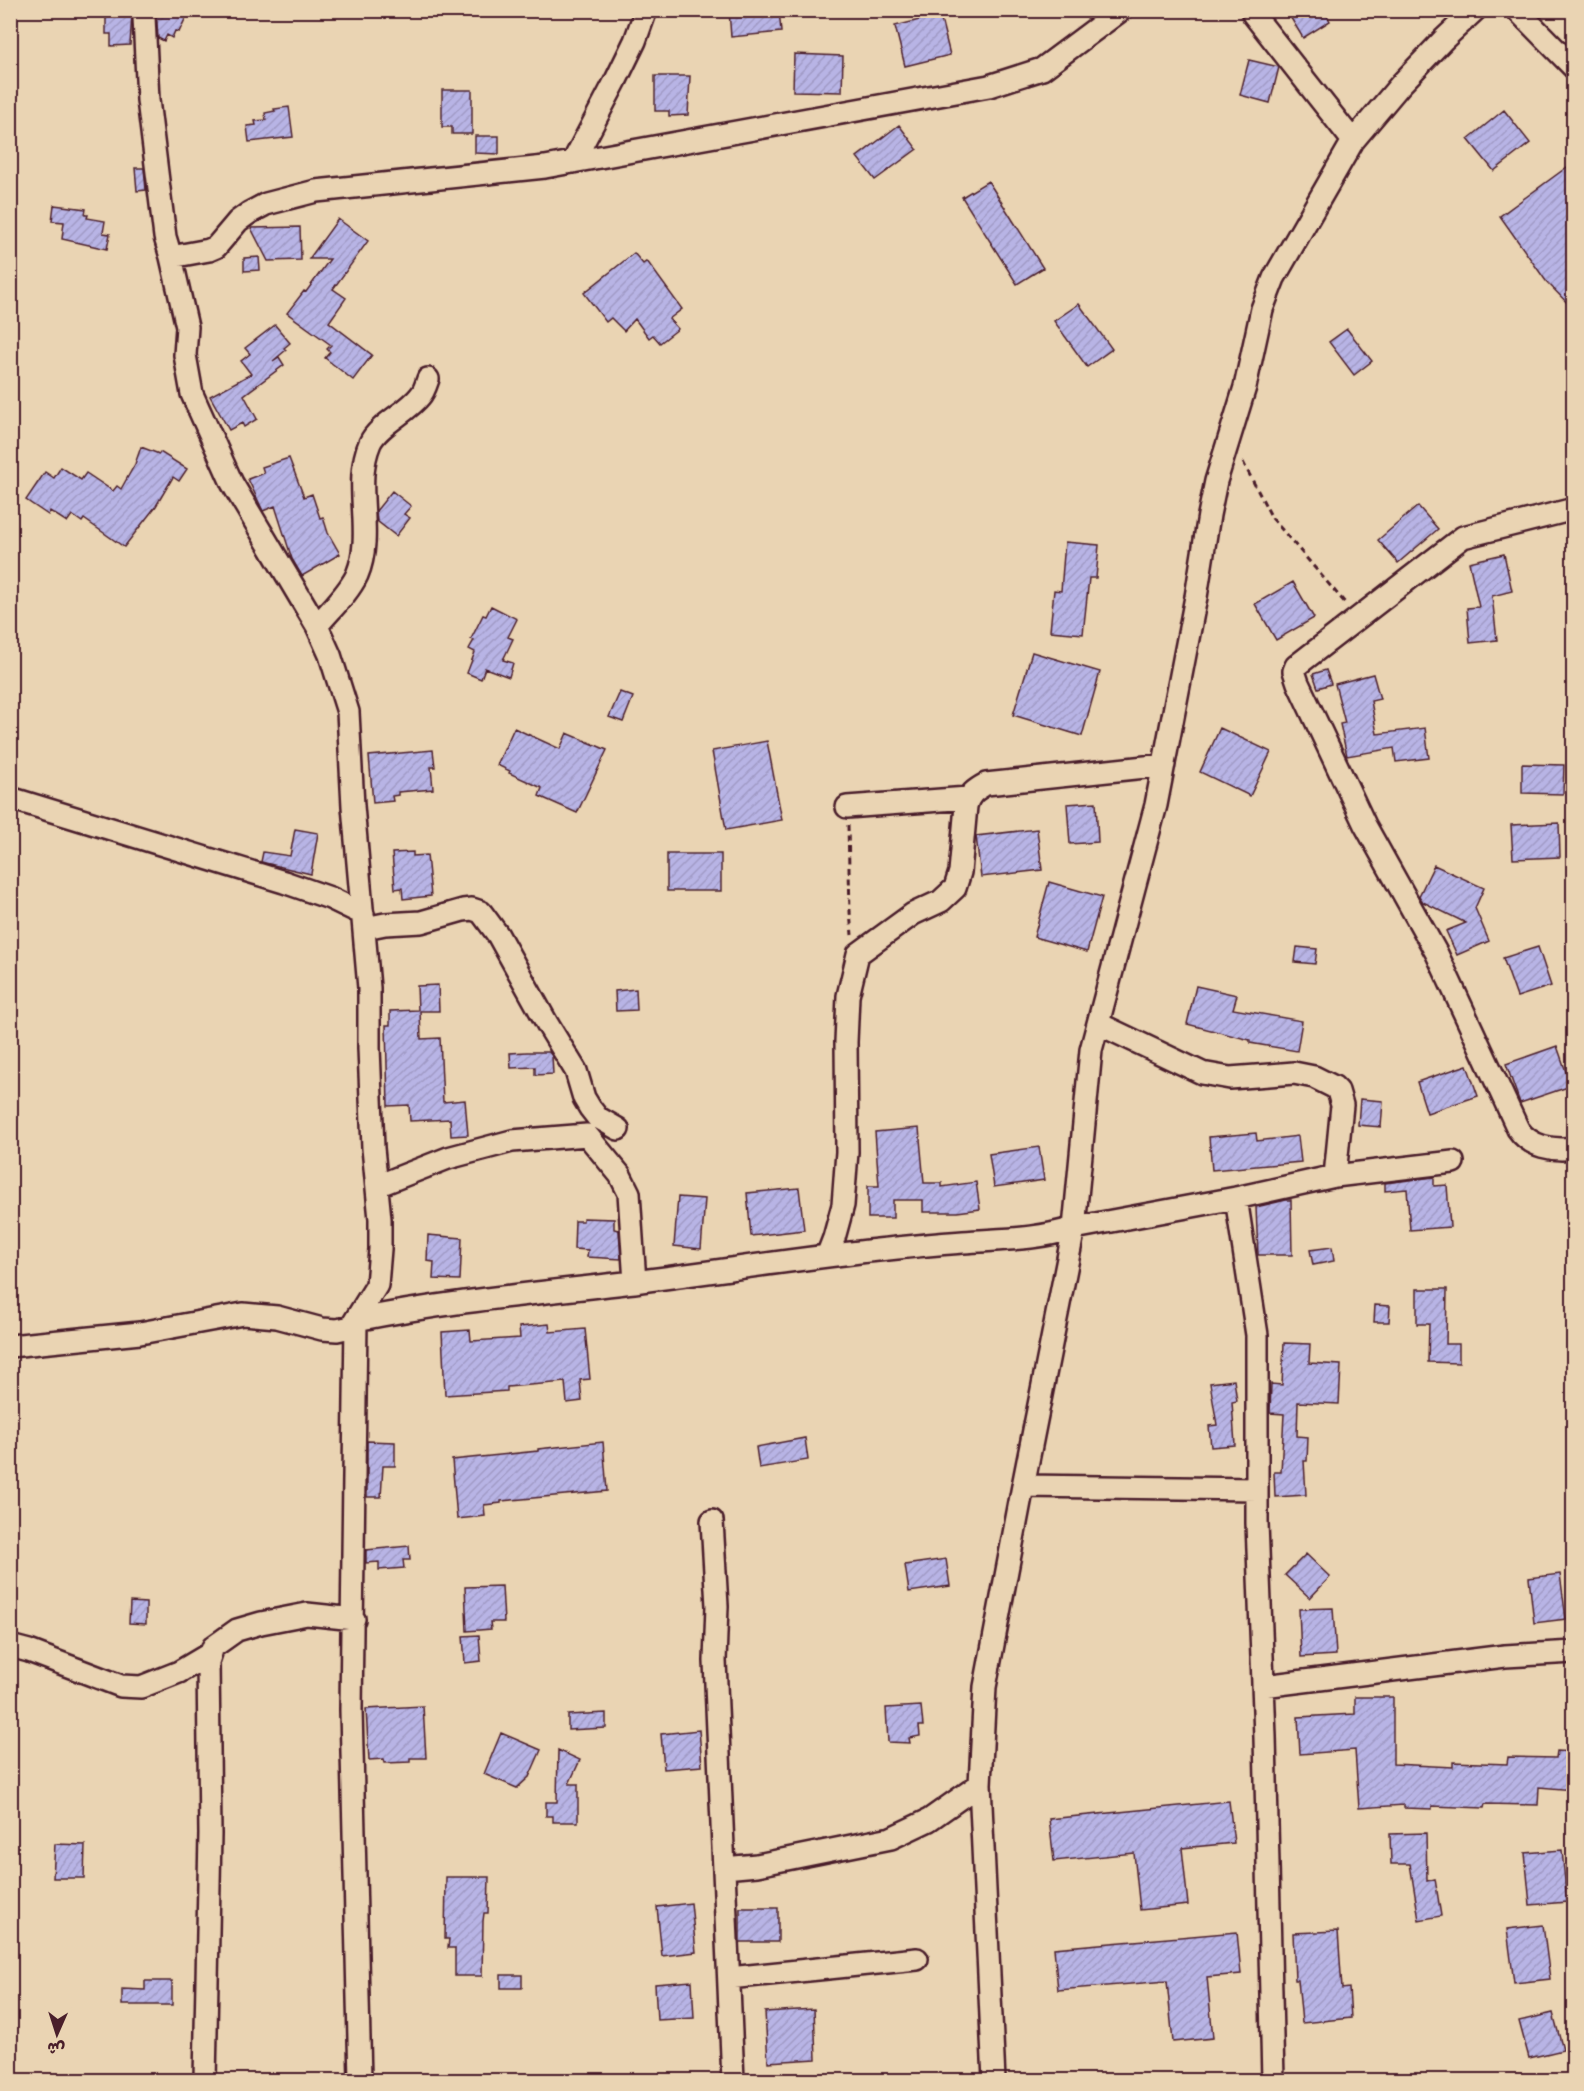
<svg xmlns="http://www.w3.org/2000/svg" width="1584" height="2091" font-family="'Patrick Hand','Playpen Sans Arabic',sans-serif">
  <defs>
    <pattern id="building-hatch" width="6" height="6" patternUnits="userSpaceOnUse" patternTransform="scale(1.5)"><rect width="6" height="6" fill="#b8b4e5"/><path d="M-1 1l2-2M0 6l6-6M5 7l2-2" fill="none" stroke="#a09ac5"/></pattern>
  </defs>
  <rect width="100%" height="100%" fill="#ead4b3"/>
  <filter id="ink" filterUnits="userSpaceOnUse"><feTurbulence type="fractalNoise" baseFrequency=".0167" numOctaves="2"/><feDisplacementMap in="SourceGraphic" scale="12" xChannelSelector="R" yChannelSelector="G"/><feConvolveMatrix kernelMatrix="1 2 1 2 8 2 1 2 1" color-interpolation-filters="sRGB"/></filter>
  <g filter="url(#ink)">
    <!-- building -->
    <path fill="url(#building-hatch)" stroke="#4a1f2b" stroke-width="1.5" d="M106 10H129V13H132L130 45 111 46V34H106Z
      M156 10H184L182 15 186 17 179 32 175 31 172 38 167 35 164 41 158 38Z
      M729 10H779L781 32 731 37Z
      M1286 10H1324L1330 21 1303 38Z
      M940 15 950 55 905 66 895 26Z
      M794 54 843 56 842 92 793 91Z
      M1249 60 1279 67 1270 103 1240 95Z
      M655 76H690L688 115 669 116V111H655Z
      M442 90H472V134H452V127H442Z
      M289 107 293 137 249 142 247 126 256 125 255 121 266 120 265 113 275 111 274 109Z
      M1504 110 1530 143 1494 171 1468 139Z
      M899 125 917 149 875 180 857 157Z
      M475 136H499V154L475 153Z
      M1574 162V310L1546 281 1500 216Z
      M135 168H144L146 190 137 191Z
      M988 181 1043 268 1017 284 962 197Z
      M54 205 86 209 85 215H88L87 218 105 221 103 233 110 234 107 249 62 239 64 222 52 221Z
      M338 219 368 241 333 289 346 298 329 322 372 355 353 380 325 358 330 352 327 349 331 345 287 313 304 291 306 292 330 259H309Z
      M300 227 301 260 268 261 251 228Z
      M634 253 643 264 647 261 682 309 669 319 678 329 660 343 653 335 649 338 635 319 624 331 611 318 606 322 584 293Z
      M259 257 260 270 244 271V258Z
      M1079 304 1112 349 1087 367 1054 321Z
      M275 325 290 343 284 348 286 350 273 361 279 357 284 365 244 395 257 419 244 427 242 423 229 430 210 396 251 374 241 361 250 354 245 348Z
      M1347 329 1372 361 1354 375 1329 342Z
      M141 447 159 454 160 452 187 469 179 481 173 477 156 506 124 547 84 519 82 522 72 515 67 522 50 511 48 515 26 500 45 472 54 478 61 467 81 480 86 473 113 491 117 486 121 489 135 464Z
      M289 458 304 497 312 494 320 518 323 517 328 533 340 554 302 576 292 559 275 506 263 511 248 479 264 473 262 467Z
      M392 491 411 506 404 514 410 518 396 536 377 521 376 511Z
      M1418 506 1438 529 1398 563 1378 540Z
      M1065 542 1099 545 1096 578H1089L1083 634 1050 631 1054 590 1061 591Z
      M1504 554 1512 591 1492 596 1497 640 1470 643 1467 608 1479 607 1469 562Z
      M1293 582 1314 618 1276 640 1255 604Z
      M491 606 517 619 508 637 513 639 503 660 513 663 509 677 485 668 481 679 467 673 475 652 469 649 474 640 471 639 483 615 486 616Z
      M1032 652 1100 672 1082 736 1013 715Z
      M1326 670 1331 684 1318 688 1313 674Z
      M1373 674 1380 699 1371 701 1377 734 1425 728 1429 758 1396 762 1394 748 1347 756 1340 724 1345 723 1335 684Z
      M620 692 633 697 623 722 609 717Z
      M514 728 560 749 567 733 607 750 577 813 539 796 542 788 509 773 510 771 497 765Z
      M1220 728 1271 752 1250 796 1200 772Z
      M767 741 782 820 726 830 712 751Z
      M433 750 435 767H431L433 789 398 792V795L392 796 393 801 373 803 369 756Z
      M1522 764 1564 765 1563 794 1522 793Z
      M1096 802 1098 842 1070 844 1067 804Z
      M1559 823 1560 857 1513 859 1511 825Z
      M295 829 318 833 311 874 261 862 263 852 290 856Z
      M1037 829 1042 870 981 877 976 836Z
      M413 852V856L427 855 431 896 403 899 402 888 395 889 392 853Z
      M667 854H721V891H667Z
      M1434 865 1484 888 1475 908 1489 941 1457 955 1446 931 1466 923 1423 902 1419 896Z
      M1049 882 1102 897 1087 952 1034 937Z
      M1297 947 1317 949 1315 964 1295 962Z
      M1538 947 1551 986 1517 997 1503 958Z
      M438 985 439 1011H420L421 1039 440 1038 443 1102 465 1100 468 1135 451 1136 450 1119 410 1121 409 1105 388 1106 386 1025H390V1011L418 1010 417 986Z
      M1196 986 1237 995 1233 1009 1302 1021 1297 1051 1250 1043V1040L1187 1024Z
      M636 989 637 1010 616 1011 615 991Z
      M1557 1046 1571 1086 1520 1103 1506 1064Z
      M527 1052H549L552 1056 553 1074 535 1075V1067L511 1068 510 1053Z
      M1467 1065 1478 1096 1427 1113 1417 1082Z
      M1360 1099 1383 1101 1381 1127 1358 1125Z
      M919 1128 924 1183H942V1187L976 1182 980 1209 957 1212H923V1200H893V1218H868V1186H879L875 1132Z
      M1256 1133 1257 1141 1298 1136 1301 1162 1212 1170 1209 1137Z
      M1039 1147 1044 1180 994 1187 989 1154Z
      M1434 1177V1186L1447 1185 1450 1227 1410 1230 1407 1189 1385 1191V1183Z
      M799 1188 804 1230 751 1236 747 1193Z
      M678 1197 705 1199 701 1249 674 1246Z
      M1286 1200H1291L1292 1255H1258L1256 1207Z
      M583 1218 614 1219V1229L619 1230 621 1259 587 1257 588 1250 574 1249 575 1221H583Z
      M428 1235 462 1238 460 1280 433 1279 434 1262 427 1261Z
      M1332 1247 1334 1261 1313 1265 1310 1250Z
      M1417 1289H1447L1446 1344H1459V1363L1428 1362 1429 1324H1417Z
      M1375 1305 1390 1306 1389 1322H1374Z
      M549 1324 550 1332 585 1329 590 1379 580 1380 582 1401 567 1403 565 1382 507 1387V1391L445 1395 442 1332 470 1330 471 1341 520 1338 519 1327Z
      M1284 1343 1310 1344 1309 1363 1341 1365 1339 1404 1298 1402 1297 1436 1308 1437 1307 1461H1304L1306 1495 1275 1497 1274 1472H1281L1284 1414 1270 1413 1271 1384 1282 1385Z
      M1234 1380 1237 1401 1232 1402 1235 1445 1211 1447 1209 1426 1217 1425 1210 1383Z
      M805 1438 808 1460 759 1468 756 1447Z
      M367 1441 395 1442V1466H383L381 1497H367Z
      M603 1442 607 1491 501 1501V1503L484 1505 485 1516 457 1519 452 1460 538 1451V1449Z
      M409 1546 410 1560H403L404 1568 379 1570V1562L366 1563V1550Z
      M1306 1554 1330 1577 1310 1598 1285 1575Z
      M946 1559 950 1586 909 1592 905 1565Z
      M1560 1574 1566 1619 1534 1623 1529 1578Z
      M502 1586 504 1622H490L491 1629 467 1631 465 1587Z
      M130 1602 146 1603V1624L129 1623Z
      M1333 1608 1336 1655 1301 1657 1299 1609Z
      M479 1635 481 1661 465 1663 463 1636Z
      M1355 1697H1393V1764L1453 1767V1762L1507 1764 1508 1757 1556 1758 1557 1751 1574 1752V1790L1539 1787 1538 1805 1485 1804 1484 1808 1432 1806V1809L1404 1808V1805L1359 1808 1355 1750 1300 1754 1298 1717 1355 1714Z
      M423 1706 426 1758H410V1762L385 1763 384 1759 369 1760 366 1709Z
      M921 1706 923 1726H919L920 1736 909 1738 910 1743 888 1742 886 1708Z
      M606 1713V1728L568 1730V1715Z
      M699 1730 702 1766 664 1769 661 1734Z
      M501 1733 541 1750 529 1777 517 1788 484 1774Z
      M558 1750 580 1760 569 1784H578V1822H553V1816H546V1802H557Z
      M1229 1801 1234 1843 1182 1848 1188 1905 1140 1910 1134 1853 1054 1861 1049 1819Z
      M1426 1833 1427 1881 1435 1879 1441 1916 1419 1920 1410 1864H1391L1390 1834Z
      M55 1844 85 1845 84 1878H53Z
      M1562 1850 1567 1902 1530 1905 1525 1853Z
      M446 1877H489L488 1913H484L483 1921 482 1976H455V1948H448L449 1939H445Z
      M691 1903 696 1952 662 1956 657 1907Z
      M740 1908H778V1942H740Z
      M1543 1925 1550 1979 1514 1983 1507 1929Z
      M1338 1931 1342 1989 1349 1988 1351 2018 1302 2023 1298 1980H1295L1293 1933Z
      M1237 1932 1241 1974 1207 1977 1213 2038 1173 2042 1167 1981 1058 1990 1054 1948Z
      M501 1975H522V1988H501Z
      M145 1981H172V2005H122V1989L145 1990Z
      M692 1981 694 2018 657 2020 655 1984Z
      M814 2009 816 2059 768 2062 765 2012Z
      M1553 2013 1563 2050 1529 2058 1519 2021Z"/>
    <g fill="none" stroke-linecap="round" stroke-linejoin="round">
      <!-- minor casing -->
      <g stroke="#4a1f2b" stroke-width="26">
        <path id="minor" d="M1517 10 1574 68
          M1253 14 1353 141
          M144 17 148 100 165 237 171 257 209 250 216 247 238 221 249 213 266 204 316 191 545 167 989 86 1042 69 1121 10
          M573 162 616 80 635 41 646 10
          M1574 509 1463 537 1296 666 1294 671 1298 683 1365 825 1437 954 1518 1129C1530 1147 1553 1151 1574 1148
          M317 626C330 610 348 594 357 575 375 532 352 485 370 443 378 425 408 412 420 396 424 392 426 385 428 379
          M10 798 284 882 330 898 363 914
          M847 807 968 798
          M365 928 385 924 421 922 463 910 472 909 481 912 498 935 548 1025 576 1071 584 1098 590 1108 597 1117 618 1129
          M1099 1024 1202 1073 1230 1078 1294 1073 1314 1077 1334 1087 1338 1091 1342 1105 1335 1176
          M377 1186 448 1158 512 1141 587 1135 620 1175 629 1193 635 1282
          M1236 1198 1257 1335V1523L1265 1737 1273 2080
          M827 1256 834 1238 843 1205 847 1152 846 1042 848 996 858 954 913 914 941 901 955 888 960 872 966 806C969 794 975 790 986 784L1164 765
          M356 1320C448 1301 541 1293 634 1282 712 1272 790 1260 868 1251 899 1248 931 1244 963 1242 1003 1239 1035 1240 1074 1228L1236 1198 1335 1176 1453 1162
          M356 1320 351 1710 360 2080
          M10 1346 140 1333 243 1314 277 1317 322 1329 337 1330 351 1327 377 1285 380 1249V1219L373 1148 369 1048V988L353 806 348 712 330 655 317 626 232 483 192 394 185 355 187 327 171 257
          M1023 1486 1257 1489
          M712 1521 717 1606 715 1661 733 2080
          M10 1646 29 1651 121 1686 141 1687 179 1672 211 1653
          M1263 1686 1505 1656 1574 1652
          M724 1868 757 1865 891 1838 929 1820 980 1784
          M729 1978 917 1959
          M205 2080 210 1834 208 1662 213 1647 237 1630 261 1623 307 1614 354 1619
          M994 2080 980 1784 985 1687 1023 1486 1074 1228 1091 1050 1156 805 1196 597 1209 515 1216 481 1245 387 1262 309 1274 278 1353 141 1401 84 1444 39 1475 10"/>
      </g>
      <!-- path -->
      <path stroke="#4a1f2b" stroke-width="3" stroke-dasharray="6 4.5" stroke-linecap="butt" d="M1243 462 1272 518 1346 604
        M848 825 850 912 852 935"/>
      <!-- minor -->
      <use href="#minor" stroke="#ead4b3" stroke-width="21"/>
    </g>
  </g>
  <!-- margin -->
  <rect width="1584" height="2091" fill="none" stroke="#ead4b3" stroke-width="36"/>
  <rect x="18" y="18" width="1548" height="2055" fill="none" stroke="#4a1f2b" stroke-width="2" filter="url(#ink)"/>
  <!-- north arrow -->
  <g transform="translate(57 2034) rotate(183)" stroke="#ead4b3" stroke-width="4.5" paint-order="stroke">
  <path d="M0-4.5L10 22L0 15L-10 22Z" fill="#4a1f2b"/>
  <text y="-9" font-size="16" font-weight="bold" text-anchor="middle" fill="#4a1f2b">ش</text>
  </g>
</svg>
